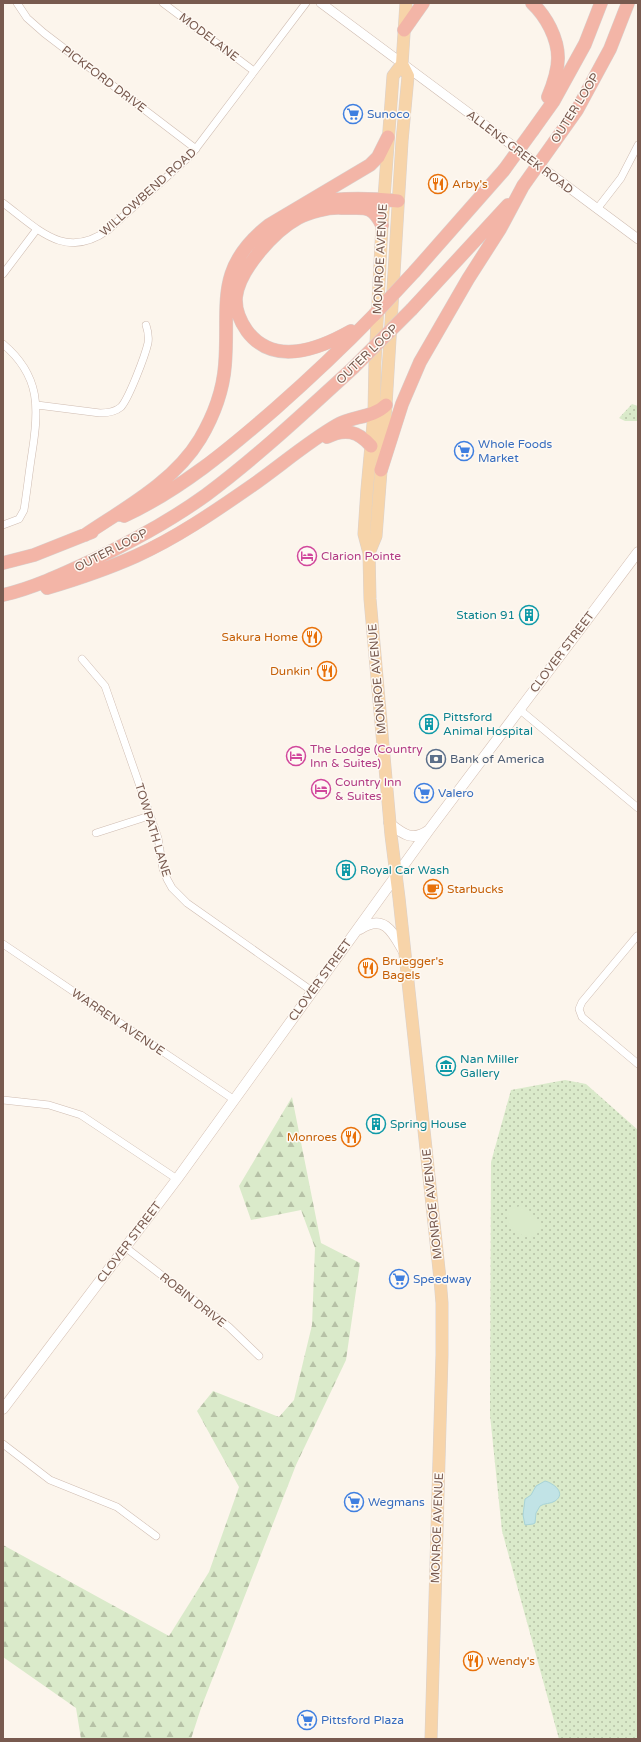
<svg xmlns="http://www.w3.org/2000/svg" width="641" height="1742" font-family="'Varela Round',sans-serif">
  <defs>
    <pattern id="grass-dots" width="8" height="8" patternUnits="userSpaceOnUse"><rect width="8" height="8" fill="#daeaca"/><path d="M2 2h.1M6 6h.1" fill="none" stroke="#b6c1a6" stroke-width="1.8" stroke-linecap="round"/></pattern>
    <pattern id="forest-firs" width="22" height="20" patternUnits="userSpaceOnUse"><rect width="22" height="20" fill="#daeaca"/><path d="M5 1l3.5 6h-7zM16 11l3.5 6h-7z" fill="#b6c1a6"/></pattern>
  </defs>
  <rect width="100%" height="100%" fill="#fcf5ec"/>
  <!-- grass -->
  <path fill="url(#grass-dots)" d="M632 404 638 406V421H625L619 418Z
    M565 1080 586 1084 638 1130V1739H559L502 1531 490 1415 491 1162 511 1090Z"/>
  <!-- forest -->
  <path fill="url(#forest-firs)" d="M292 1097 321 1243 360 1263 346 1360 296 1465 201 1708 191 1739H81L76 1708 3 1657V1545L169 1636 209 1572 239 1487 197 1411 213 1391 279 1417 294 1400 312 1325 315 1248 301 1210 251 1220 239 1186Z"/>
  <!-- garden -->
  <path fill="#daeaca" d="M520 1206 530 1211 541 1224C538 1245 517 1236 508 1224L509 1212 514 1208Z"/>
  <!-- water -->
  <path fill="#c1e3e6" stroke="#a7d3d7" d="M545 1481C553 1483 567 1493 555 1501 551 1504 544 1503 540 1506L536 1513 535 1523 533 1524 525 1525 523 1515 525 1499 531 1495 536 1486Z"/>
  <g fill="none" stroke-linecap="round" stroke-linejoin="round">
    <!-- minor casing -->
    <g stroke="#cfbcb1" stroke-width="8">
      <path id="minor" d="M17 3 27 18 44 33 196 149
        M163 3 254 71
        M3 203C38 229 65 261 108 230L191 155 306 3
        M597 209 621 178 638 145
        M3 274 37 229
        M3 344C41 376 39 409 32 453 29 472 27 491 24 510L19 519 3 525
        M37 405 100 413C108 413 115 412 121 407 129 398 145 356 148 343 149 337 148 331 146 325
        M82 659 105 686 158 838 163 869 167 879 172 888 187 903 312 991
        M519 709 638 808
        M96 833 149 816
        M638 937 637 936 582 1002 579 1009 582 1017 638 1064
        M3 944 233 1099
        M3 1100 49 1105 81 1115 177 1179
        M125 1247 229 1327 259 1356
        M3 1444 50 1480 117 1507 156 1536"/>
    </g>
    <!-- tertiary casing -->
    <g stroke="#cfbcb1" stroke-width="10">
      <path id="tertiary" d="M321 3 638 239"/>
    </g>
    <!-- secondary casing -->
    <g stroke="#d4beb1" stroke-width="11">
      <path id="secondary" d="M389 823C403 834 412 842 429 830
        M360 929C385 913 393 933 404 952
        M3 1409 177 1179 429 830 638 552"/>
    </g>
    <!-- primary casing -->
    <g stroke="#d9d1ce" stroke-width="13">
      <path id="primary" d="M402 64 393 76 382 225 375 362 374 413 367 489 364 534 369 553 370 599 391 835 399 898 440 1279 442 1303V1355L431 1739
        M369 553 376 536 386 405 402 141 408 76 402 64 406 3"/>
    </g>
    <!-- motorway casing -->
    <g stroke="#d9d1ce" stroke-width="14">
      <path id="motorway" d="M532 3C546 16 558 38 558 58 558 71 553 85 548 97
        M404 30 423 3
        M533 130 553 102 585 44 601 3
        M555 141 577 110 610 49 628 3
        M312 203C341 197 369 198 398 201
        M415 271 504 170
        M412 309 508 205
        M351 331C319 349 274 367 247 331 240 321 235 309 236 297 239 270 274 231 298 218 309 212 329 207 342 208 364 209 371 203 382 225
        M327 437C345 428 358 431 371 446
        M381 470 402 404 420 362 468 279 500 229 523 186
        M124 516C180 490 229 449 275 409 309 379 342 348 374 315
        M85 535C125 508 174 482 200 439 213 417 223 391 225 365 230 305 213 269 269 225L370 165 378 157 388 137
        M3 563 34 555 92 532
        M47 588C77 579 107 569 136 556 176 538 214 512 250 487 279 467 306 443 337 425 352 416 373 418 386 405
        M3 595C33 588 63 574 91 561 131 542 170 521 206 495 258 456 305 412 353 368"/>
    </g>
    <!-- minor -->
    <use href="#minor" stroke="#fff" stroke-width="7"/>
    <!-- tertiary -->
    <use href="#tertiary" stroke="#fff" stroke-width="9"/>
    <!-- secondary -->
    <use href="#secondary" stroke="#fff" stroke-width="10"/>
    <!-- primary -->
    <use href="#primary" stroke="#f7d4a9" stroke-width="12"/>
    <!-- motorway -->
    <use href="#motorway" stroke="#f3b5a7" stroke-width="13"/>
    <!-- motorway-bridge casing -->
    <g stroke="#d9d1ce" stroke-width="14" stroke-linecap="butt">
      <path id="motorway-bridge" d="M504 170 533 130
        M523 186 555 141
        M374 315 415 271
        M353 368 412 309"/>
    </g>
    <!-- motorway-bridge -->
    <use href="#motorway-bridge" stroke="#f3b5a7" stroke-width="13"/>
  </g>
  <!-- icons -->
  <defs>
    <g id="supermarket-ring" transform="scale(1)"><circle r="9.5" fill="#fef9f3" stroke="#3f7fe0" stroke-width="1.5"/><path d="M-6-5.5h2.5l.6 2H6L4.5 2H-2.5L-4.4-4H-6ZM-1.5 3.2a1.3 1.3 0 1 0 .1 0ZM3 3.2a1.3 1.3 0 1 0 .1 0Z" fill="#3f7fe0"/></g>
    <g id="restaurant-ring" transform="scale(1)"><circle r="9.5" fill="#fef9f3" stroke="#e8710a" stroke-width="1.5"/><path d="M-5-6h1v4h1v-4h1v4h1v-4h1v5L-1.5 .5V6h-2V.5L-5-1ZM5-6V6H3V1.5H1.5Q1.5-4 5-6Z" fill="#e8710a"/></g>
    <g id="hotel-ring" transform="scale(1)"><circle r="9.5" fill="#fef9f3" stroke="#d1479c" stroke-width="1.5"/><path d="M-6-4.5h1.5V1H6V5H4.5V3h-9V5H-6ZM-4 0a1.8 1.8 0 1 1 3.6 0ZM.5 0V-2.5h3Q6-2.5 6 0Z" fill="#d1479c"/></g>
    <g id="building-ring" transform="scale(1)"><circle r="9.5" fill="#fef9f3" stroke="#0f9aa8" stroke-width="1.5"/><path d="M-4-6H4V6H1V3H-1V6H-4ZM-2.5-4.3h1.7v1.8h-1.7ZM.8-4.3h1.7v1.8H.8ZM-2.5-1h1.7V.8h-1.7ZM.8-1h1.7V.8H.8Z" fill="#0f9aa8"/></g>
    <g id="bank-ring" transform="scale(1)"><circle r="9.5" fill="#fef9f3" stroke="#5c6f8a" stroke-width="1.5"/><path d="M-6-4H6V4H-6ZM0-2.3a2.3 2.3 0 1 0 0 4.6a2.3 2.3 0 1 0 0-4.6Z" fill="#5c6f8a"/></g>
    <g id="cafe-ring" transform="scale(1)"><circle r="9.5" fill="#fef9f3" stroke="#e8710a" stroke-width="1.5"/><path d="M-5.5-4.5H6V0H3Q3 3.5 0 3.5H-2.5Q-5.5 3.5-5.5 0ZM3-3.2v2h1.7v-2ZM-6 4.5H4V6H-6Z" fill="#e8710a"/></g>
    <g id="museum-ring" transform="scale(1)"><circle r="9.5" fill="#fef9f3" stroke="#0f9aa8" stroke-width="1.5"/><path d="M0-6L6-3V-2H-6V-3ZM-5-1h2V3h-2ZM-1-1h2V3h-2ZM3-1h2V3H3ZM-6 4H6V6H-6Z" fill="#0f9aa8"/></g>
  </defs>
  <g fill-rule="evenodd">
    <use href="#supermarket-ring" x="353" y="114"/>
    <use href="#restaurant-ring" x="438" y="184"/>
    <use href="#supermarket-ring" x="464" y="451"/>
    <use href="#hotel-ring" x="307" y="556"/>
    <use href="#building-ring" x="529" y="615"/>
    <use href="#restaurant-ring" x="312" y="637"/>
    <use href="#restaurant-ring" x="327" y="671"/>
    <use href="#building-ring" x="429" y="724"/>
    <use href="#hotel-ring" x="296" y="756"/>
    <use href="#bank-ring" x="436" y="759"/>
    <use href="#hotel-ring" x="321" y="789"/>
    <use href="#supermarket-ring" x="424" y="793"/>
    <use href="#building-ring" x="346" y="870"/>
    <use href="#cafe-ring" x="433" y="889"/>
    <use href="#restaurant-ring" x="368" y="968"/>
    <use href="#museum-ring" x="446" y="1066"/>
    <use href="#building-ring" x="376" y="1124"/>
    <use href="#restaurant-ring" x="351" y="1137"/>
    <use href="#supermarket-ring" x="399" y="1279"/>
    <use href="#supermarket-ring" x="354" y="1502"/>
    <use href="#restaurant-ring" x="473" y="1661"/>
    <use href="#supermarket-ring" x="307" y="1720"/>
  </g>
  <g text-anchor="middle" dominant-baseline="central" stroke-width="3" stroke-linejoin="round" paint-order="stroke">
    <!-- street labels -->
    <g font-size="12" fill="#785a4f" stroke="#fef9f3">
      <text transform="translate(209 37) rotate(37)">MODELANE</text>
      <text transform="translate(104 79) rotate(37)">PICKFORD DRIVE</text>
      <text transform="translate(575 108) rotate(-58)">OUTER LOOP</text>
      <text transform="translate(520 152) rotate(37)">ALLENS CREEK ROAD</text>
      <text transform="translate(148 192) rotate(-42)">WILLOWBEND ROAD</text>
      <text transform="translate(380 259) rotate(-87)">MONROE AVENUE</text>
      <text transform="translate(367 354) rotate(-44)">OUTER LOOP</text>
      <text transform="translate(111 550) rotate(-27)">OUTER LOOP</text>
      <text transform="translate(562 652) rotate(-53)">CLOVER STREET</text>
      <text transform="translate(377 679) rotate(-95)">MONROE AVENUE</text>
      <text transform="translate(153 830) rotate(73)">TOWPATH LANE</text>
      <text transform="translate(320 980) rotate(-54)">CLOVER STREET</text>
      <text transform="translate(118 1022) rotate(34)">WARREN AVENUE</text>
      <text transform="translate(432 1204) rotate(-96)">MONROE AVENUE</text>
      <text transform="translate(129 1242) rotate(-53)">CLOVER STREET</text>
      <text transform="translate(193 1300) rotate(38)">ROBIN DRIVE</text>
      <text transform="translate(437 1528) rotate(-88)">MONROE AVENUE</text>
    </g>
    <!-- shop labels -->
    <g font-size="12" fill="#366cbe" stroke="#fef9f3" text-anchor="start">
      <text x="367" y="114">Sunoco</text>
      <text x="478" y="444">Whole Foods<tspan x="478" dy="14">Market</tspan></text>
      <text x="438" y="793">Valero</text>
      <text x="413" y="1279">Speedway</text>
      <text x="368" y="1502">Wegmans</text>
      <text x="321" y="1720">Pittsford Plaza</text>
    </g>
    <!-- food labels -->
    <g font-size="12" fill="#c56008" stroke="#fef9f3" text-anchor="start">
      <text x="452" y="184">Arby's</text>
      <text x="298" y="637" text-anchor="end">Sakura Home</text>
      <text x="313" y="671" text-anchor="end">Dunkin'</text>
      <text x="447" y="889">Starbucks</text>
      <text x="382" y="961">Bruegger's<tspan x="382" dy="14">Bagels</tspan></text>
      <text x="337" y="1137" text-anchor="end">Monroes</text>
      <text x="487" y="1661">Wendy's</text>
    </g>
    <!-- hotel labels -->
    <g font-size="12" fill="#b23c85" stroke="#fef9f3" text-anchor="start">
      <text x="321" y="556">Clarion Pointe</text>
      <text x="310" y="749">The Lodge (Country<tspan x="310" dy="14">Inn &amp; Suites)</tspan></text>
      <text x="335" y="782">Country Inn<tspan x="335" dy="14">&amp; Suites</tspan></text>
    </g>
    <!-- culture labels -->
    <g font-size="12" fill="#0d838f" stroke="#fef9f3" text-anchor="start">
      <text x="515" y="615" text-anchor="end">Station 91</text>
      <text x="443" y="717">Pittsford<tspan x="443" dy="14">Animal Hospital</tspan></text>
      <text x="360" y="870">Royal Car Wash</text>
      <text x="460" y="1059">Nan Miller<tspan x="460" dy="14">Gallery</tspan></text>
      <text x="390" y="1124">Spring House</text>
    </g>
    <!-- service labels -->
    <g font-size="12" fill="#4e5e75" stroke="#fef9f3" text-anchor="start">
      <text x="450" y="759">Bank of America</text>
    </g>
  </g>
  <!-- border -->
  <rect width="641" height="1742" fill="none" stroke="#785a4f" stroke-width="8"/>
</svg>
